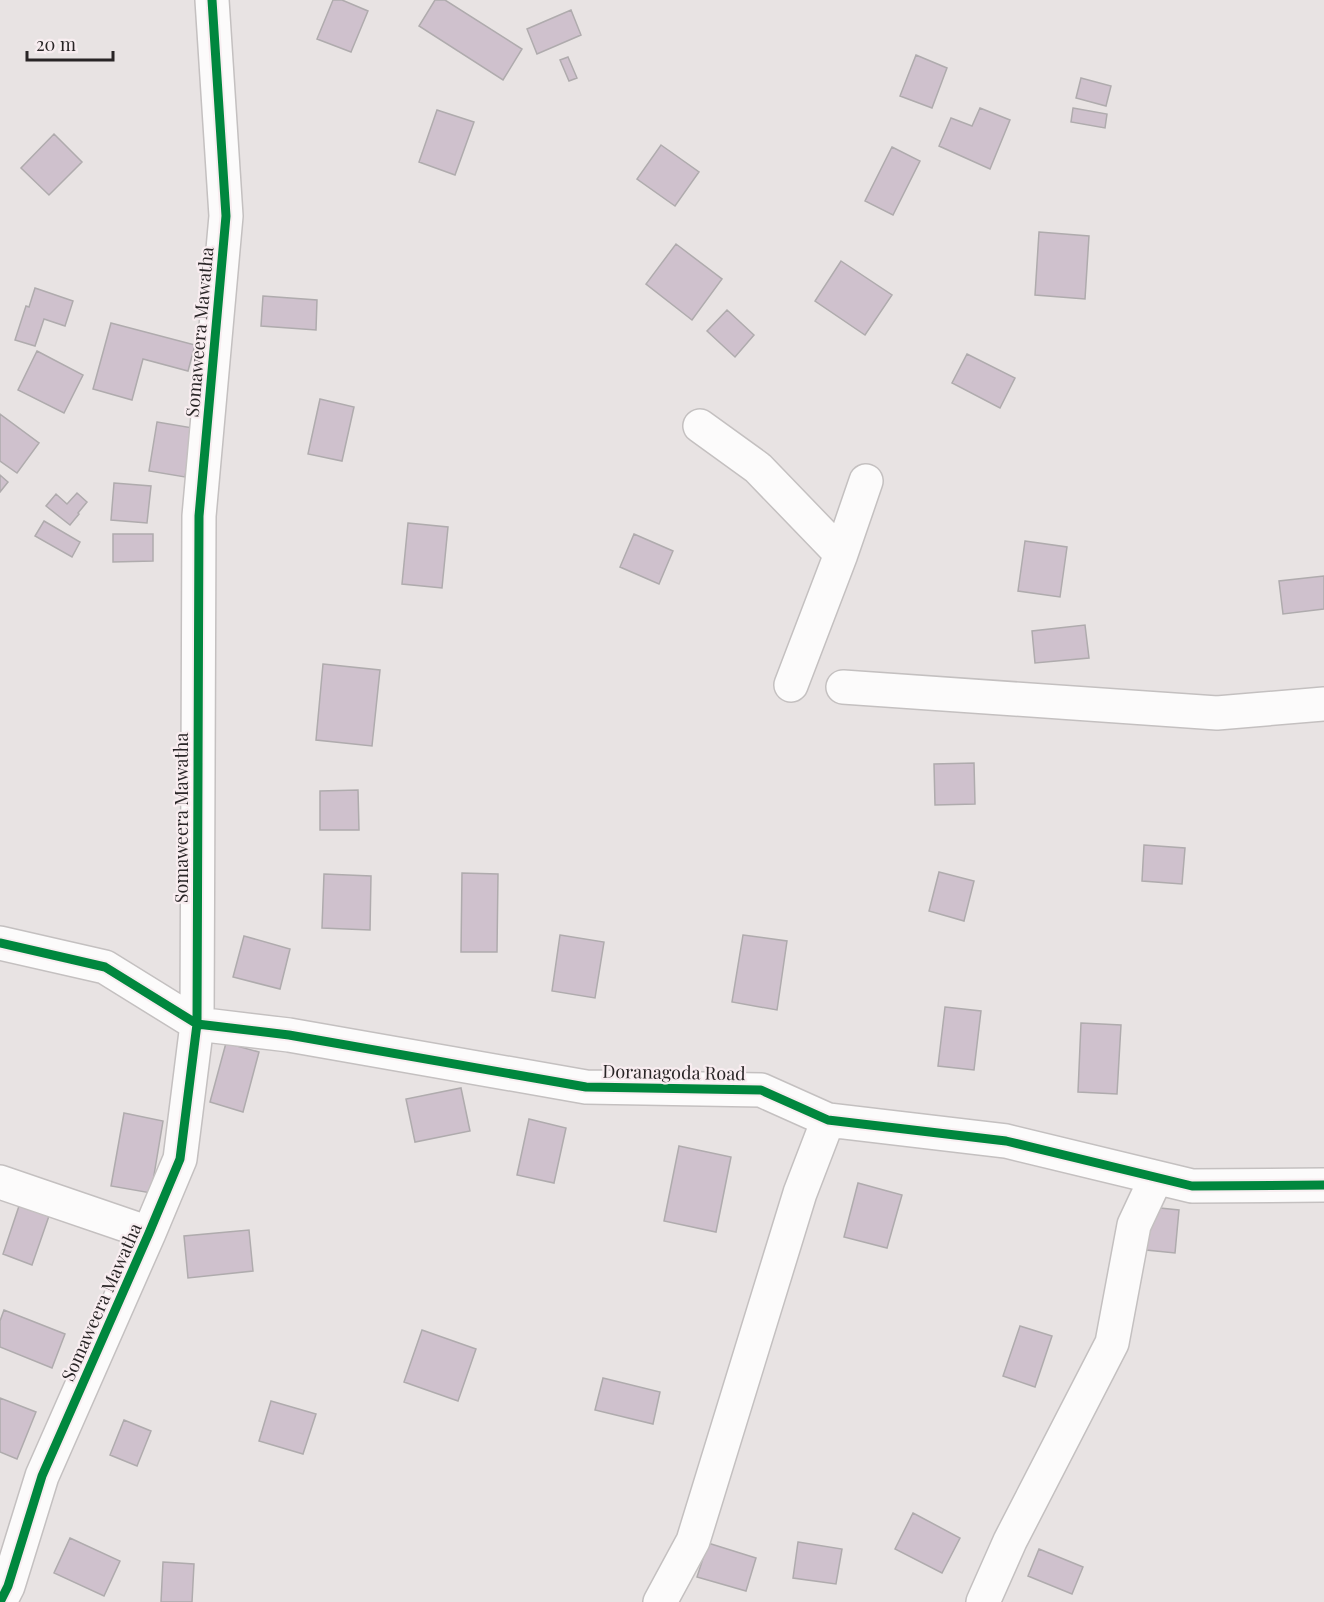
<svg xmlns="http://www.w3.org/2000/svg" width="1324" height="1602" font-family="'Playfair Display',serif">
  <rect width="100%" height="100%" fill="#e8e3e3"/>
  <!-- building -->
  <path fill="#cfc1cd" stroke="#afabad" stroke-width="1.5" d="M333 0H342L368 11 351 52 317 39Z
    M435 0H445L522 49 503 80 419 26Z
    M571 10 581 35 537 54 527 29Z
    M916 55 947 68 932 108 900 96Z
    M568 57 577 78 569 81 560 60Z
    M1081 78 1111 86 1106 106 1076 98Z
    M980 108 1010 120 990 169 939 146 951 118 972 126Z
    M1073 108 1107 114 1105 128 1071 122Z
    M437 110 474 122 455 175 419 162Z
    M54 134 82 162 49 195 21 168Z
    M661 145 699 172 675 206 637 179Z
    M892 147 920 161 893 215 865 201Z
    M1039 232 1089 236 1085 299 1035 295Z
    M676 244 722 279 692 320 646 284Z
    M841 261 892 295 865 335 815 301Z
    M35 288 73 301 65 326 44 319 35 346 15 340 26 306 29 307Z
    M263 296 317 300 316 330 261 326Z
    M727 310 754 335 735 357 707 331Z
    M111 323 195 345 188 371 143 359 132 400 93 389Z
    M37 351 83 375 64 413 18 390Z
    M967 354 1015 378 1000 408 952 383Z
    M320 399 354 407 342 461 308 454Z
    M0 414 39 443 17 473 0 461Z
    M157 422 193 428 185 477 149 471Z
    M0 475 8 482 0 492Z
    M114 483 151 486 147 523 111 520Z
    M77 493 87 502 78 513 79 514 70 525 46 506 56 494 67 504Z
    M44 521 80 542 72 557 35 536Z
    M408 523 448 527 442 588 402 584Z
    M113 534H153V561L113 562Z
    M634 534 673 551 659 584 620 567Z
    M1025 541 1067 547 1060 597 1018 591Z
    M1324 576V609L1283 614 1279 581Z
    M1085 625 1089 658 1035 663 1032 631Z
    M323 664 380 670 372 746 316 740Z
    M974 763 975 804 935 805 934 764Z
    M358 790 359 830H320V791Z
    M1144 845 1185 848 1182 884 1142 881Z
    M939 872 974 881 964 921 929 911Z
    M462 873 498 874 497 952H461Z
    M324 874 371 876 370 930 322 928Z
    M560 935 604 942 595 998 552 991Z
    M743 935 787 941 777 1010 732 1002Z
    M244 936 290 949 280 989 233 977Z
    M945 1007 981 1011 974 1070 938 1066Z
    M1081 1023 1121 1025 1117 1094 1078 1092Z
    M226 1043 259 1052 243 1112 210 1102Z
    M461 1088 470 1131 415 1142 406 1099Z
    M124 1113 163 1121 151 1193 111 1186Z
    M529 1119 566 1128 554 1183 517 1175Z
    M679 1146 731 1157 716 1232 664 1221Z
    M858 1183 902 1195 887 1248 844 1237Z
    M19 1206 49 1216 32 1265 3 1254Z
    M1150 1207 1179 1210 1175 1253 1146 1250Z
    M249 1230 253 1271 188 1278 184 1236Z
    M4 1310 65 1334 52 1368 0 1347V1321Z
    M1020 1326 1052 1336 1035 1387 1003 1376Z
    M422 1330 476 1349 458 1401 404 1382Z
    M603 1378 660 1392 653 1424 595 1410Z
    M0 1398 36 1412 17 1459 0 1452Z
    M271 1401 316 1414 303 1454 259 1441Z
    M124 1420 151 1431 137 1466 110 1455Z
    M913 1513 960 1538 942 1573 895 1549Z
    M70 1538 120 1561 104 1596 54 1573Z
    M798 1542 842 1549 836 1584 793 1578Z
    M708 1543 756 1558 746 1591 697 1577Z
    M1039 1549 1083 1567 1072 1594 1028 1576Z
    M163 1562 194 1564 192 1602H161Z"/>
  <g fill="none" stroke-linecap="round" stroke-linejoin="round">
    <!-- minor casing -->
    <g stroke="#c4c0c0" stroke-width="36">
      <path id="minor" d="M700 426 758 468 841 554
        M791 685 841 554 866 481
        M843 687 1217 713 1324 704
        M0 943 105 967 197 1024 289 1035 586 1087 761 1090 828 1120 1006 1141 1192 1186 1324 1185
        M0 1182 149 1233
        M0 1602 8 1586 42 1476 149 1233 180 1159 197 1024 199 516 226 216 212 0
        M660 1602 693 1541 800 1193 828 1120
        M983 1602 1010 1541 1112 1343 1134 1225 1156 1178"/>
    </g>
    <!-- minor -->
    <use href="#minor" stroke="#fcfbfb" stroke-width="33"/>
    <!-- cycleway casing -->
    <g stroke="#f8edf0" stroke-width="13">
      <path id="cycleway" d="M0 943 105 967 197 1024 289 1035 586 1087 761 1090 828 1120 1006 1141 1192 1186 1324 1185
        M0 1602 8 1586 42 1476 149 1233 180 1159 197 1024 199 516 226 216 212 0"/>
    </g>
    <!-- cycleway -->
    <use href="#cycleway" stroke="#00873e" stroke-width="9"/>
  </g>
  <g text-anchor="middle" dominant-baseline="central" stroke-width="4.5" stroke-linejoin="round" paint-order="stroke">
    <!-- street labels -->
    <g font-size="18" fill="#292526" stroke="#f8edf0">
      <text transform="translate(199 332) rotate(-85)">Somaweera Mawatha</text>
      <text transform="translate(181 818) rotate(-90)">Somaweera Mawatha</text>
      <text transform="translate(674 1072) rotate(1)">Doranagoda Road</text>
      <text transform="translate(101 1302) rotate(-66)">Somaweera Mawatha</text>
    </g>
  </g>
  <!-- scale -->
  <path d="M27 51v9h86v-9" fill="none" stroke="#292526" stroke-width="3"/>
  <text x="36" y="51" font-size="18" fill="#292526" stroke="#f8edf0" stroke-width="4.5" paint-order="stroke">20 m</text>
</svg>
